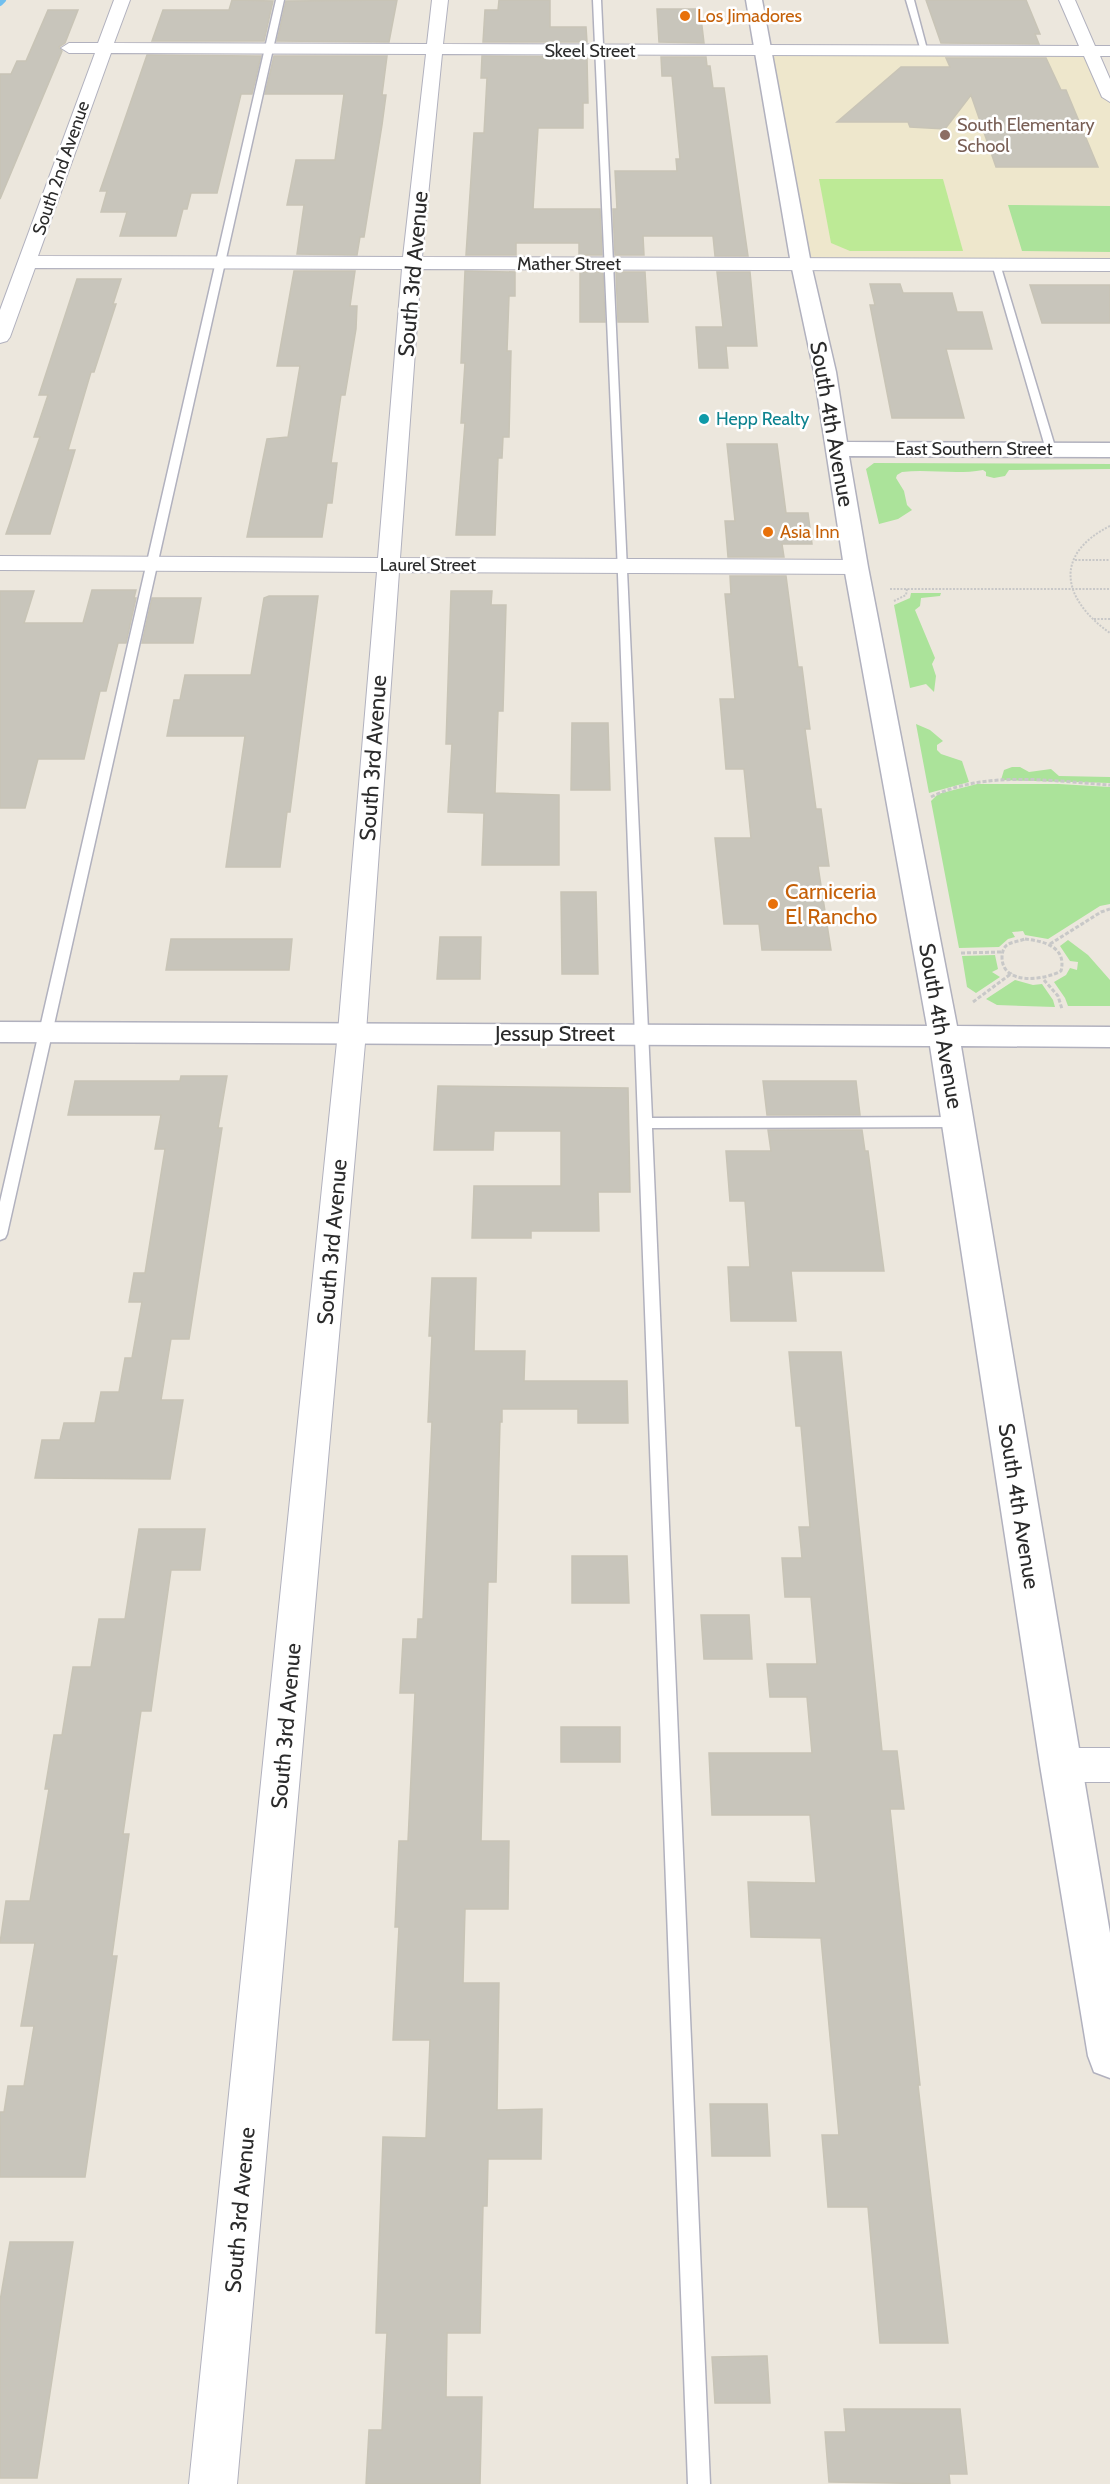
<svg xmlns="http://www.w3.org/2000/svg" width="1110" height="2484" font-family="Cabin,sans-serif">
  <rect width="100%" height="100%" fill="#ece7dd"/>
  <!-- education -->
  <path fill="#eee7cc" d="M766 51H1092L1110 90V265L804 264Z"/>
  <!-- green -->
  <path fill="#abe39a" d="M1008 205 1110 206V252L1022 251Z
    M874 463 1110 464V469L1009 470 1005 476 994 478 986 476V472L983 470C955 475 930 469 902 472L897 475 896 478 904 491 907 505 912 510 898 519 879 524 866 469Z
    M911 593H941L940 596 921 598 920 606 915 610 935 658 932 664 936 676 934 692 926 684 910 688 894 605 910 598Z
    M916 724 930 730 943 741 937 745V750L941 754 962 761 969 782 929 793Z
    M1012 767H1020L1029 772 1051 769 1059 776 1110 777V783L1001 780 1004 770Z
    M977 784H1059L1110 787V904L1100 906 1048 939 1025 935 1023 931 1012 932 1015 937 1008 939 999 947 959 948 931 801 938 794Z
    M1068 940 1088 955 1110 980V1006H1068L1065 998 1054 982 1066 975 1070 968 1077 970 1078 962 1070 961 1060 946Z
    M995 955 998 969 992 972 1000 977 976 993 967 987 962 956Z
    M1015 980 1033 985 1042 984 1053 1000 1055 1007 997 1005 986 999Z"/>
  <!-- pitch -->
  <path fill="#bdea96" d="M819 179H943L963 251H850L831 243Z"/>
  <g fill="none" stroke-linecap="round" stroke-linejoin="round">
    <!-- stream -->
    <path stroke="#71bfee" stroke-width="6" d="M0 3 3 0"/>
  </g>
  <!-- building -->
  <path fill="#c8c5bb" stroke="#c8c4b6" stroke-width="1.5" d="M232 0 273 1 264 41H152L163 10H229Z
    M397 0 389 42 277 41 286 1Z
    M499 0H550V27H586L587 42H483L485 10H498Z
    M926 0H1026L1040 34H1035L1039 44 941 43Z
    M657 9H700L704 43 659 42Z
    M48 10H78L65 43 59 47 62 51 0 199V74H11L17 61H26Z
    M147 55 261 56 252 94H241L217 193H191L187 209H183L176 236H120L127 212H101L107 191H100Z
    M274 56H387L382 95H386L382 125 364 237H360L357 255 297 254 304 205H287L296 160H335L344 94H265Z
    M482 56 587 57 588 103H583V128H538L533 209H600L602 255H579V243H516V255H466L474 133H484L487 78H481Z
    M661 57H706L707 66H710L713 88H724L748 256H715L713 236H643L644 255H615L613 209H617L615 171H677L676 159H680L672 76H662Z
    M946 58H1046L1061 90H1066L1098 167H996L971 95 945 129 910 127 908 122H837L901 67H950Z
    M294 271H355L350 306H357L356 329 345 395H341L331 463H337L332 503H327L322 537H247L267 439 288 437 300 366H277Z
    M465 271 515 272V296H509L507 351H511L509 437H503L502 458H498L495 535H456L465 423H461L465 363H461Z
    M580 272H603L605 322H580Z
    M616 272H645L648 322H618Z
    M717 272H750L757 346H726L728 368H699L696 327H723Z
    M77 279H121L113 304H116L94 372H91L68 450H75L50 534H6L40 437H34L48 395H39Z
    M870 284H900L903 293H952L957 312H982L992 349H946L964 418H892L870 305H875Z
    M1030 285H1110V323H1042Z
    M727 444H777L786 513H808L812 544H782L784 557H728L725 521H735Z
    M730 576H786L798 667H802L810 729H805L816 809H821L829 866H818L831 950H762L759 924H724L715 838H751L744 769H726L720 699H735L725 594H731Z
    M92 590H136L134 598H136L126 643H118L106 691H100L84 759H38L25 808H0V591H34L24 623H83Z
    M451 591H492L491 605H506L503 711H498L495 793 559 795V865H482L484 813 448 812 452 744H446Z
    M269 596H318L290 812H287L280 867H226L245 736H167L174 700H180L185 675H251L264 598Z
    M152 598H201L193 643H142Z
    M572 723H608L610 790H571Z
    M561 892H596L598 974H562Z
    M440 937H481L480 979H437Z
    M171 939H292L289 970H166Z
    M181 1076H227L218 1128H222L189 1339H171L161 1400H183L170 1479 35 1478 42 1440H60L64 1423H95L101 1392H119L125 1358H132L142 1302H129L134 1273H145L165 1149H155L161 1115H68L75 1081H180Z
    M763 1081H856L860 1115H767Z
    M438 1086 628 1088 630 1192H598L599 1231H531V1238H472L474 1186H561V1131H494L493 1150H434Z
    M768 1130H862L865 1151H868L884 1271H791L796 1321H731L728 1267H750L745 1201H730L726 1151H771Z
    M432 1278H476L474 1351H525L524 1381H627L628 1423H578V1409H502V1422H500L496 1582H488L481 1841H509L508 1909H465L463 1983H499L497 2110 542 2109 541 2159H488L487 2206H483L480 2333H447L446 2397H482L480 2484H366L369 2430H382L387 2333H376L383 2137 426 2138 430 2040H393L399 1927H395L399 1841H408L415 1693H400L403 1639H417L418 1619H423L432 1422H428L432 1336H429Z
    M789 1352H841L882 1751H897L904 1809H890L920 2085H918L948 2343H880L868 2207H828L822 2135H839L821 1938 751 1937 748 1882 816 1883 810 1815H712L709 1753H812L807 1697H770L767 1664H817L811 1597H785L782 1558H802L799 1527H810L801 1426H796Z
    M139 1529H205L200 1570H171L151 1711H141L123 1834H129L112 1956H117L85 2177H0V2112H4L8 2086H24L34 2026H21L35 1943H0L6 1901H30L49 1789H45L54 1735H62L73 1667H91L99 1619H125Z
    M572 1556H627L629 1603H572Z
    M701 1615H749L752 1659H704Z
    M561 1727H620V1762H561Z
    M710 2104H767L770 2156H712Z
    M10 2242H73L37 2478H0V2301Z
    M767 2356 770 2403H715L712 2357Z
    M844 2409H960L967 2474H949L950 2484 829 2482 825 2432H846Z"/>
  <g fill="none" stroke-linecap="round" stroke-linejoin="round">
    <!-- lane casing -->
    <g stroke="#b1b1be" stroke-width="3">
      <path id="lane" d="M276 0H284L7 1234 5 1238 0 1240V1202Z
        M593 0H601L652 1118 957 1117 964 1122 957 1127 652 1128 710 2484H688L617 548Z
        M906 0H914L928 53 921 51Z
        M996 261 1000 264 1056 450 1055 452 1046 450 992 264Z"/>
    </g>
    <!-- street casing -->
    <g stroke="#b1b1be" stroke-width="2">
      <path id="street" d="M114 0H130L114 43 427 44 432 0H448L443 44 1079 46 1059 0H1075L1095 46H1110V56H1100L1110 79V102L1102 97 1084 56 442 54 422 257 1110 259V271L421 269 400 558 856 560 864 562 867 567 864 572 856 574 399 572 366 1032 237 2484H189L338 1032 377 572 0 570V556L378 558 402 269 35 268 10 337 7 341 0 343V310L95 53H69L61 48 69 43H98ZM111 53 426 54 403 257 38 256Z
        M1060 1748H1110V1782H1060L1046 1777 1041 1765 1046 1753Z"/>
    </g>
    <!-- secondary casing -->
    <g stroke="#b1b1be" stroke-width="3">
      <path id="secondary" d="M746 0H762L811 264 836 372 847 442 1110 443V457L849 456 868 567 957 1026 1110 1027V1047L961 1046 1110 1933V2078L1094 2072 1088 2056 1040 1765 930 1046 0 1042V1022L927 1026 844 567 814 372 791 264Z"/>
    </g>
    <!-- path-far1 -->
    <path stroke="#c8c8c8" stroke-width="2" stroke-dasharray="2 1.5" stroke-linecap="butt" d="M1110 526C1052 555 1063 600 1110 633
      M1075 560H1110
      M890 589H1110
      M894 601 906 595 907 589
      M1094 619H1110"/>
    <!-- path -->
    <path stroke="#c8c8c8" stroke-width="3" stroke-dasharray="4 2" stroke-linecap="butt" d="M931 797C985 770 1052 781 1110 785
      M1025 939C1044 941 1067 947 1061 971 1045 980 1003 986 1002 958 1002 953 1003 948 1007 945 1011 942 1020 941 1025 939Z
      M1050 944 1101 912 1110 909
      M961 953 1002 952
      M1044 980 1058 996 1062 1009
      M973 1002 1012 973"/>
    <!-- lane -->
    <use href="#lane" fill="#fff" fill-rule="evenodd"/>
    <!-- street -->
    <use href="#street" fill="#fff" fill-rule="evenodd"/>
    <!-- secondary -->
    <use href="#secondary" fill="#fff" fill-rule="evenodd"/>
  </g>
  <!-- markers -->
  <g fill="#e8710a" stroke="#fff" stroke-width="2">
    <circle cx="685" cy="16" r="6"/>
    <circle cx="768" cy="532" r="6"/>
    <circle cx="773" cy="904" r="6"/>
  </g>
  <circle fill="#8d6e63" stroke="#fff" stroke-width="2" cx="945" cy="135" r="6"/>
  <circle fill="#0f9aa8" stroke="#fff" stroke-width="2" cx="704" cy="419" r="6"/>
  <g text-anchor="middle" dominant-baseline="central" stroke-width="5" stroke-linejoin="round" paint-order="stroke">
    <!-- far-food labels -->
    <g font-size="18" fill="#c56008" stroke="#fff" text-anchor="start">
      <text x="697" y="16">Los Jimadores</text>
      <text x="780" y="532">Asia Inn</text>
    </g>
    <!-- far-street labels -->
    <g font-size="18" fill="#2b2b2b" stroke="#fff">
      <text x="590" y="51">Skeel Street</text>
      <text transform="translate(61 168) rotate(-71)">South 2nd Avenue</text>
      <text x="569" y="264">Mather Street</text>
      <text x="974" y="449">East Southern Street</text>
      <text x="428" y="565">Laurel Street</text>
    </g>
    <!-- far-education labels -->
    <g font-size="18" fill="#785e54" stroke="#fff" text-anchor="start">
      <text x="957" y="125">South Elementary<tspan x="957" dy="21">School</tspan></text>
    </g>
    <!-- far-culture labels -->
    <g font-size="18" fill="#0d838f" stroke="#fff" text-anchor="start">
      <text x="716" y="419">Hepp Realty</text>
    </g>
    <!-- street labels -->
    <g font-size="22" fill="#2b2b2b" stroke="#fff">
      <text transform="translate(413 274) rotate(-85)">South 3rd Avenue</text>
      <text transform="translate(832 424) rotate(80)">South 4th Avenue</text>
      <text transform="translate(373 758) rotate(-86)">South 3rd Avenue</text>
      <text transform="translate(941 1026) rotate(80)">South 4th Avenue</text>
      <text x="555" y="1033">Jessup Street</text>
      <text transform="translate(332 1242) rotate(-85)">South 3rd Avenue</text>
      <text transform="translate(1019 1506) rotate(81)">South 4th Avenue</text>
      <text transform="translate(286 1726) rotate(-85)">South 3rd Avenue</text>
      <text transform="translate(240 2210) rotate(-85)">South 3rd Avenue</text>
    </g>
    <!-- food labels -->
    <g font-size="22" fill="#c56008" stroke="#fff" text-anchor="start">
      <text x="785" y="891">Carniceria<tspan x="785" dy="25">El Rancho</tspan></text>
    </g>
  </g>
</svg>
